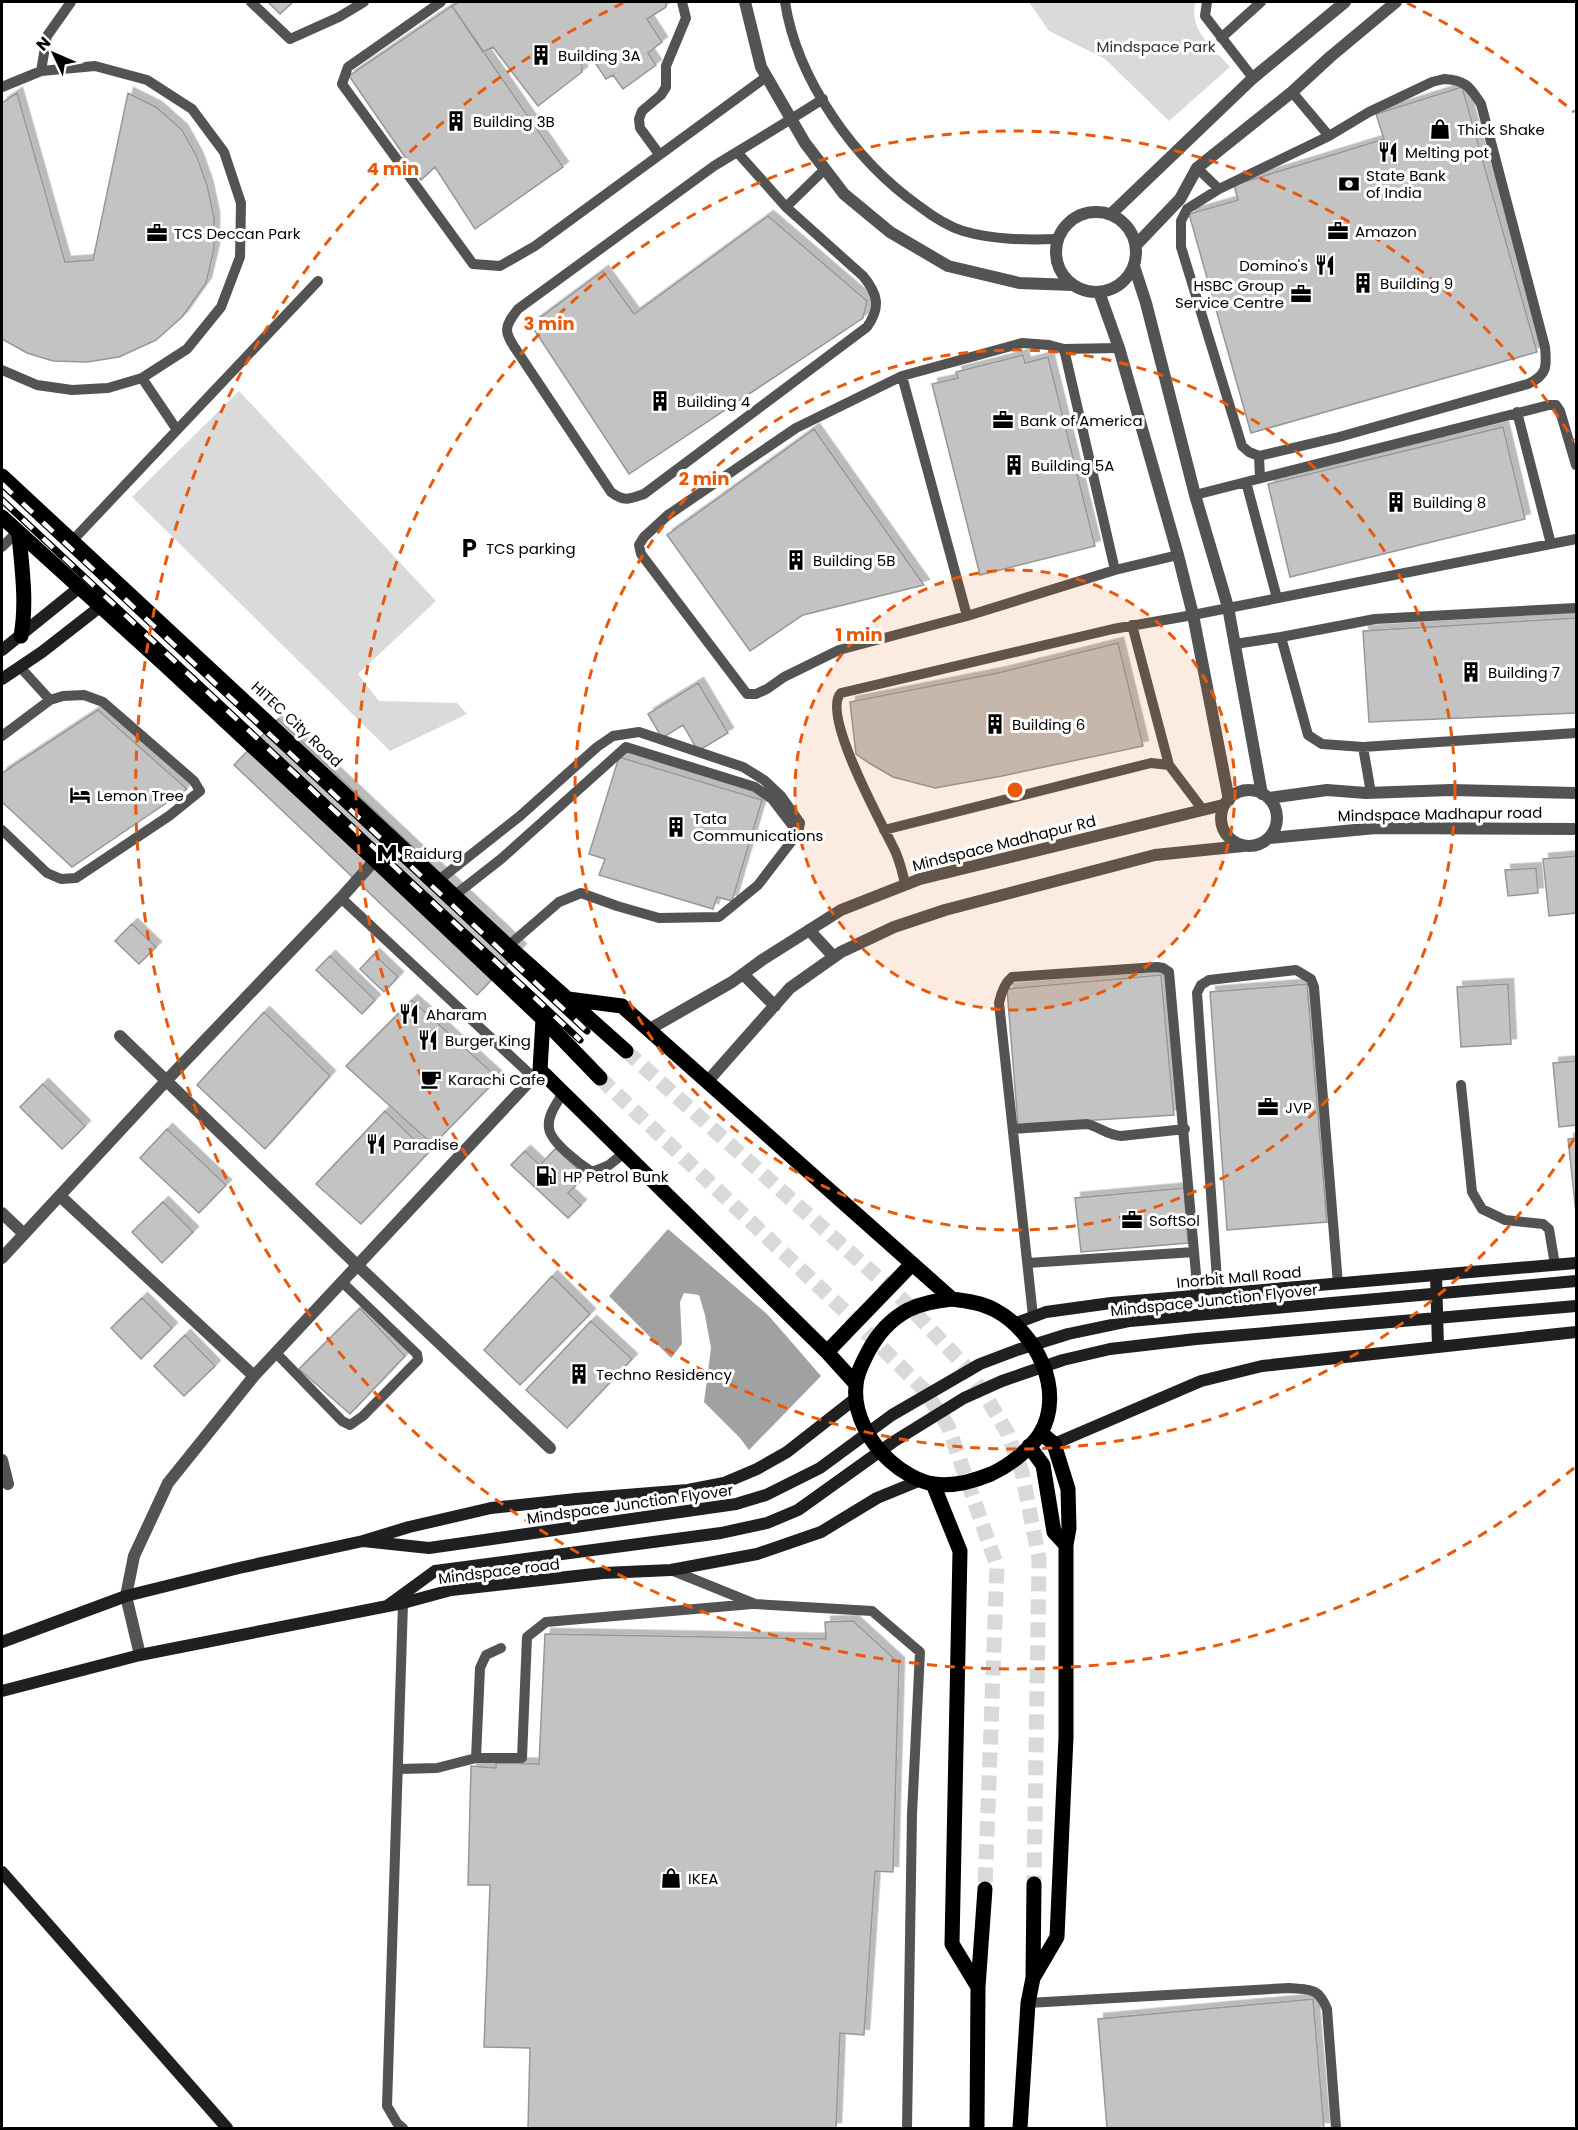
<svg xmlns="http://www.w3.org/2000/svg" width="1578" height="2130" font-family="Poppins,sans-serif">
  <defs>
    <filter id="shadow"><feDropShadow dx="5.5" dy="-5.5" stdDeviation="0" flood-color="#0004"/></filter>
  </defs>
  <rect width="100%" height="100%" fill="#fff"/>
  <!-- green -->
  <path fill="#dadada" d="M1029 2H1195C1189 31 1212 46 1230 67L1169 121 1105 59 1049 31Z
    M239 391 436 601 358 674 379 701 457 703 467 714 390 751 132 497Z"/>
  <!-- water -->
  <path fill="#a1a1a1" d="M668 1229 768 1315 821 1376 749 1450 740 1438 704 1402 711 1348 705 1315 699 1295 684 1293 680 1302 682 1344 671 1358 609 1296Z"/>
  <!-- building -->
  <path fill="#c3c3c3" stroke="#979797" stroke-width="1.5" filter="url(#shadow)" d="M268 2H293L280 14Z
    M459 2H666V7L647 19 662 42 648 53 656 65 623 89 613 75 606 79 588 52 581 57 582 72 538 106 493 47 483 52 452 6Z
    M452 6 563 167 475 229 435 167 421 180 349 76Z
    M1462 87 1537 352 1251 433 1189 214 1238 200 1234 185 1384 139 1376 114Z
    M17 93 65 262 93 260 128 93 156 107 182 130 197 157 207 185 214 217V249L206 283 182 317 156 340 119 357 87 362 53 361 27 353 2 339V103Z
    M768 216 867 301 863 318 629 474 533 328V323L603 271 634 314Z
    M1023 355 1025 363 1048 357 1095 546 980 575 932 384 958 378 956 372Z
    M1503 427 1525 519 1290 577 1268 484Z
    M814 429 924 585 803 615 750 651 667 535Z
    M1576 618V713L1369 722 1363 631Z
    M1118 643 1143 746 1002 776 935 788 893 777 869 763 856 754 850 702 1002 672Z
    M698 683 728 733 698 751 683 725 662 738 648 714Z
    M98 710 187 789 72 867 2 802V773Z
    M278 719 521 949 477 995 234 765Z
    M619 757 762 800 732 901 717 897 713 909 599 875 605 859 589 854Z
    M1576 856V913L1549 916 1543 859Z
    M1536 868 1538 893 1508 896 1505 870Z
    M132 924 156 947 139 964 115 941Z
    M374 954 398 977 384 992 360 969Z
    M330 956 375 1000 362 1014 316 970Z
    M1161 975 1174 1115 1018 1125 1007 989Z
    M1307 984 1327 1222 1227 1230 1210 992Z
    M1508 984 1511 1044 1461 1047 1457 987Z
    M412 1000 498 1078 433 1145 346 1066Z
    M264 1012 330 1076 265 1149 197 1085Z
    M1576 1061V1125L1559 1127 1553 1063Z
    M43 1084 85 1126 62 1149 20 1107Z
    M385 1111 428 1153 361 1224 316 1184Z
    M167 1129 226 1185 199 1213 140 1158Z
    M1576 1138V1213L1568 1139Z
    M556 1148 585 1176 568 1193 581 1205 568 1218 511 1165 525 1151 540 1165Z
    M1184 1188 1188 1243 1081 1252 1075 1198Z
    M163 1202 193 1232 162 1263 132 1232Z
    M552 1276 590 1314 520 1385 484 1350Z
    M142 1298 172 1328 141 1359 111 1328Z
    M360 1308 405 1356 350 1414 299 1369Z
    M591 1321 632 1359 567 1428 526 1390Z
    M185 1335 215 1366 184 1396 154 1366Z
    M853 1621 899 1663 893 1872 875 1871 864 2035 840 2033 836 2128H528L530 2048 484 2047 490 1885H468L471 1766 496 1768V1763L539 1764 545 1634 826 1639 825 1622Z
    M1313 1999 1324 2128H1107L1098 2019Z"/>
  <g fill="none" stroke-linecap="round" stroke-linejoin="round">
    <!-- primary-tunnel -->
    <path stroke="#d9d9d9" stroke-width="15" stroke-dasharray="15 8" stroke-linecap="butt" d="M626 1051 903 1300 964 1365 988 1400 1007 1432 1022 1472 1039 1559 1034 1884
      M600 1078 855 1321 925 1391 948 1426 997 1566 985 1889"/>
    <!-- service -->
    <path stroke="#535353" stroke-width="10" d="M251 2 290 39 339 17 364 2
      M441 2 348 67 342 84 473 264 500 266 535 246 766 77
      M785 2C797 80 855 161 919 206 932 216 947 226 963 231 994 240 1026 240 1058 239
      M1207 2 1205 16 1253 78
      M1221 38 1261 2
      M41 71 47 36 71 2
      M1444 79C1466 80 1470 87 1481 104L1545 347C1547 367 1547 375 1528 384L1339 437 1259 456 1249 452 1242 446 1181 247V221L1187 209 1219 189 1329 136 1369 112 1432 82Z
      M2 87 41 71 95 66 147 80 192 109 224 152 241 203 240 257 221 307 187 349 142 378 108 388 72 390 37 385 2 370
      M1292 92 1329 136
      M737 152 786 207 863 276C878 294 881 307 867 327L644 494C630 499 624 502 611 492L517 351C504 332 503 328 518 309L714 166C750 144 787 122 823 99
      M659 154 640 128 639 119 642 111 661 95 666 87V66L686 18 682 2
      M1197 168 1219 189
      M786 207 825 169
      M1119 348 1064 349 1049 345 1022 343 902 376 796 428 668 515 644 537 639 545 641 554 747 694H756L767 689 784 677 839 650 967 616 1115 570 1178 555
      M1064 349 1115 570
      M902 376 967 616
      M142 378 177 430
      M1517 412 1551 544
      M1259 456 1260 478
      M1246 482 1277 598
      M1195 495 1549 405H1556L1560 411 1576 465
      M72 541 318 281
      M2 547 16 533
      M1576 608 1375 619 1281 637 1308 735 1322 744 1363 747 1576 733
      M1132 625 1169 765
      M1235 644 1281 637
      M20 667 50 700
      M2 736 50 700 63 696 84 695 103 702 194 781 200 791 169 816 76 878 61 879 47 873 2 830
      M1363 747 1371 793
      M884 830 1151 763 1169 765 1203 810
      M439 880 520 816 597 747 613 736 639 732 743 767 764 780 781 796 800 823 798 833
      M905 884C903 874 900 863 896 853 884 827 820 714 841 693L1113 629 1193 615 1576 539
      M455 895 501 859 626 747 755 787 772 799 798 833 758 885 719 917 659 918 617 906 581 893 559 902 508 946
      M341 898 533 1077
      M1461 1085 1472 1192 1482 1209 1505 1220 1543 1224 1549 1229 1555 1265
      M563 1093C557 1103 547 1116 549 1128 550 1142 581 1165 592 1172L609 1165 624 1153
      M1013 1129 1087 1124C1100 1127 1107 1135 1121 1136L1185 1129
      M1028 1263 1194 1252
      M1218 1294 1197 993 1201 985 1209 980 1296 970 1311 979 1314 987 1338 1284
      M1033 1316 999 1003C1001 993 1004 984 1012 977L1157 967 1163 968 1169 972 1196 1274V1296
      M276 1353 342 1421 350 1425 363 1416 418 1360 417 1354 342 1282
      M671 1570 755 1604 872 1611 920 1652 912 1814 907 2128
      M476 1758H522L527 1637 546 1622 752 1604
      M399 1769 437 1768 476 1758 480 1668 486 1655 501 1648
      M1028 2003 1289 1988C1311 1990 1318 1987 1327 2009L1336 2128
      M403 2128 397 2123 387 2106 403 1603"/>
    <!-- minor -->
    <path stroke="#535353" stroke-width="12" d="M745 2 761 67 805 143 844 194 890 232 948 266 1019 283 1073 285
      M120 1036 358 1266 550 1448
      M60 1196 254 1376
      M2 1213 24 1234
      M2 1258 166 1081 341 898 375 860
      M2 1460 8 1484
      M140 1655 126 1596 134 1556 168 1483 254 1376 540 1070"/>
    <!-- tertiary -->
    <path stroke="#535353" stroke-width="12" d="M1056 252a40 40 0 1 1 80 0a40 40 0 1 1-80 0Z
      M1111 214 1253 78 1345 2
      M1136 245 1180 199 1197 168 1292 92 1330 57 1396 2
      M1134 266 1146 303 1195 495 1228 607 1262 794
      M1099 292 1119 348 1178 555 1193 615 1229 800
      M1221 818a28 28 0 1 1 56 0a28 28 0 1 1-56 0Z
      M1269 798 1327 790 1366 793 1451 790 1576 793
      M1269 838 1376 828 1576 829
      M809 930 834 957
      M743 974 775 1006
      M648 1030 732 982 762 960 841 910 920 879 1223 805
      M707 1082 790 988 841 952 894 927 945 910 1155 855 1243 846"/>
    <!-- secondary -->
    <path stroke="#202020" stroke-width="12" d="M2 650 80 587
      M2 679 42 652 101 606
      M1436 1275 1438 1347
      M1014 1324 1046 1312 1111 1303 1576 1263
      M1054 1444 1201 1381 1262 1366 1576 1332
      M363 1541 429 1548 736 1504 766 1495 820 1468 892 1415 980 1364 1017 1350 1068 1334 1130 1321 1576 1281
      M387 1606 435 1571 721 1533 767 1523 798 1510 893 1442 964 1398 1002 1381 1063 1360 1110 1349 1196 1339 1576 1306
      M2 1642 126 1596 239 1568 363 1541 409 1527 491 1508 576 1499 688 1490 724 1483 757 1469 787 1452 856 1398
      M2 1691 140 1655 403 1603 451 1590 603 1573 671 1570 757 1554 821 1532 877 1498 921 1480
      M2 1872 227 2128"/>
    <!-- primary -->
    <path stroke="#000" stroke-width="15" d="M2 476 508 946 626 1051
      M2 517 164 664 375 860 543 1019 600 1078
      M19 535C22 569 27 603 21 636
      M568 999 622 1006 952 1299
      M543 1019 540 1070 827 1352 856 1384
      M952 1299C967 1301 982 1303 995 1310 1036 1332 1066 1391 1040 1434 1029 1450 1009 1466 991 1474 974 1481 953 1487 934 1484 919 1482 901 1471 890 1461 870 1443 853 1414 856 1386 856 1374 863 1362 868 1352 877 1335 891 1319 908 1310 922 1303 936 1301 952 1299Z
      M827 1352 912 1264
      M1029 1446 1043 1465 1054 1532 1066 1545
      M933 1484 960 1551 952 1944 978 1987
      M1033 1978 1057 1937 1066 1737V1545L1069 1528 1068 1489 1054 1444 1041 1433
      M977 2128 978 1987 985 1889
      M1020 2128 1028 2003 1033 1978 1034 1884"/>
    <!-- rail casing -->
    <g stroke="#000" stroke-width="7">
      <path id="rail" d="M2 484 587 1031
        M2 500 580 1040"/>
    </g>
    <!-- rail -->
    <use href="#rail" stroke="#fff" stroke-width="4.5" stroke-dasharray="14" stroke-linecap="butt"/>
  </g>
  <!-- distance rings -->
  <circle cx="1015" cy="790" r="220" fill="#e8590c" fill-opacity=".12"/>
  <g fill="none" stroke="#e8590c" stroke-width="3" stroke-dasharray="10 8">
    <circle cx="1015" cy="790" r="220"/>
    <circle cx="1015" cy="790" r="440"/>
    <path d="M1574 1139A659 659 0 1 1 1574 441"/>
    <path d="M1574 1468A879 879 0 1 1 623 3M1407 3A879 879 0 0 1 1574 112"/>
  </g>
  <!-- icons -->
  <defs>
    <g id="building-bare" transform="scale(1.62)"><path d="M-4-6H4V6H1V3H-1V6H-4ZM-2.5-4.3h1.7v1.8h-1.7ZM.8-4.3h1.7v1.8H.8ZM-2.5-1h1.7V.8h-1.7ZM.8-1h1.7V.8H.8Z" fill="#000" stroke="#fff" stroke-width="2.5" paint-order="stroke"/></g>
    <g id="shop-bare" transform="scale(1.62)"><path d="M-5-2.5h2.3a2.7 3.5 0 0 1 5.4 0H5L5.5 6h-11ZM-1.5-2.5h3a1.5 2.3 0 0 0-3 0Z" fill="#000" stroke="#fff" stroke-width="2.5" paint-order="stroke"/></g>
    <g id="restaurant-bare" transform="scale(1.62)"><path d="M-5-6h1v4h1v-4h1v4h1v-4h1v5L-1.5 .5V6h-2V.5L-5-1ZM5-6V6H3V1.5H1.5Q1.5-4 5-6Z" fill="#000" stroke="#fff" stroke-width="2.5" paint-order="stroke"/></g>
    <g id="bank-bare" transform="scale(1.62)"><path d="M-6-4H6V4H-6ZM0-2.3a2.3 2.3 0 1 0 0 4.6a2.3 2.3 0 1 0 0-4.6Z" fill="#000" stroke="#fff" stroke-width="2.5" paint-order="stroke"/></g>
    <g id="office-bare" transform="scale(1.62)"><path d="M-6-3h4V-5.5h4V-3h4V5H-6ZM-1-4.5V-3h2v-1.5ZM-6 0V1H6V0Z" fill="#000" stroke="#fff" stroke-width="2.5" paint-order="stroke"/></g>
    <g id="parking-bare" transform="scale(1.62)"><path d="M-3.5-5.5H1a3.5 3.5 0 0 1 0 7H-1V5.5H-3.5ZM-1-3.4V-.6H.8a1.4 1.4 0 0 0 0-2.8Z" fill="#000" stroke="#fff" stroke-width="2.5" paint-order="stroke"/></g>
    <g id="hotel-bare" transform="scale(1.62)"><path d="M-6-4.5h1.5V1H6V5H4.5V3h-9V5H-6ZM-4 0a1.8 1.8 0 1 1 3.6 0ZM.5 0V-2.5h3Q6-2.5 6 0Z" fill="#000" stroke="#fff" stroke-width="2.5" paint-order="stroke"/></g>
    <g id="metro-bare" transform="scale(1.62)"><path d="M-5.5 5V-5H-3L0 0L3-5H5.5V5H3V-.5L0 4L-3-.5V5Z" fill="#000" stroke="#fff" stroke-width="2.5" paint-order="stroke"/></g>
    <g id="cafe-bare" transform="scale(1.62)"><path d="M-5.5-4.5H6V0H3Q3 3.5 0 3.5H-2.5Q-5.5 3.5-5.5 0ZM3-3.2v2h1.7v-2ZM-6 4.5H4V6H-6Z" fill="#000" stroke="#fff" stroke-width="2.5" paint-order="stroke"/></g>
    <g id="fuel-bare" transform="scale(1.62)"><path d="M-5.5-6h7V0h2V4h1.3V-2.5L3-4.5l.8-.8L6-3V5H2.5V1h-1V6h-7ZM-4.2-4.7v3.2H.2V-4.7Z" fill="#000" stroke="#fff" stroke-width="2.5" paint-order="stroke"/></g>
  </defs>
  <g fill-rule="evenodd">
    <use href="#building-bare" x="541" y="55"/>
    <use href="#building-bare" x="456" y="121"/>
    <use href="#shop-bare" x="1440" y="129"/>
    <use href="#restaurant-bare" x="1388" y="152"/>
    <use href="#bank-bare" x="1349" y="184"/>
    <use href="#office-bare" x="1338" y="231"/>
    <use href="#office-bare" x="157" y="233"/>
    <use href="#restaurant-bare" x="1325" y="265"/>
    <use href="#building-bare" x="1363" y="283"/>
    <use href="#office-bare" x="1301" y="294"/>
    <use href="#building-bare" x="660" y="401"/>
    <use href="#office-bare" x="1003" y="420"/>
    <use href="#building-bare" x="1014" y="465"/>
    <use href="#building-bare" x="1396" y="502"/>
    <use href="#parking-bare" x="469" y="548"/>
    <use href="#building-bare" x="796" y="560"/>
    <use href="#building-bare" x="1471" y="672"/>
    <use href="#building-bare" x="995" y="724"/>
    <use href="#hotel-bare" x="80" y="795"/>
    <use href="#building-bare" x="676" y="827"/>
    <use href="#metro-bare" x="387" y="853"/>
    <use href="#restaurant-bare" x="409" y="1014"/>
    <use href="#restaurant-bare" x="428" y="1040"/>
    <use href="#cafe-bare" x="431" y="1079"/>
    <use href="#office-bare" x="1268" y="1107"/>
    <use href="#restaurant-bare" x="376" y="1144"/>
    <use href="#fuel-bare" x="546" y="1176"/>
    <use href="#office-bare" x="1132" y="1220"/>
    <use href="#building-bare" x="579" y="1374"/>
    <use href="#shop-bare" x="671" y="1878"/>
  </g>
  <g text-anchor="middle" dominant-baseline="central" stroke-width="6" stroke-linejoin="round" paint-order="stroke">
    <!-- park labels -->
    <g font-size="15" fill="#313131" stroke="#fff">
      <text x="1156" y="46">Mindspace Park</text>
    </g>
    <!-- poi labels -->
    <g font-size="15" fill="#000" stroke="#fff" text-anchor="start">
      <text x="558" y="55">Building 3A</text>
      <text x="473" y="121">Building 3B</text>
      <text x="1457" y="129">Thick Shake</text>
      <text x="1405" y="152">Melting pot</text>
      <text x="1366" y="175">State Bank<tspan x="1366" dy="17">of India</tspan></text>
      <text x="1355" y="231">Amazon</text>
      <text x="174" y="233">TCS Deccan Park</text>
      <text x="1308" y="265" text-anchor="end">Domino's</text>
      <text x="1380" y="283">Building 9</text>
      <text x="1284" y="285" text-anchor="end">HSBC Group<tspan x="1284" dy="17">Service Centre</tspan></text>
      <text x="677" y="401">Building 4</text>
      <text x="1020" y="420">Bank of America</text>
      <text x="1031" y="465">Building 5A</text>
      <text x="1413" y="502">Building 8</text>
      <text x="486" y="548">TCS parking</text>
      <text x="813" y="560">Building 5B</text>
      <text x="1488" y="672">Building 7</text>
      <text x="1012" y="724">Building 6</text>
      <text x="97" y="795">Lemon Tree</text>
      <text x="693" y="818">Tata<tspan x="693" dy="17">Communications</tspan></text>
      <text x="404" y="853">Raidurg</text>
      <text x="426" y="1014">Aharam</text>
      <text x="445" y="1040">Burger King</text>
      <text x="448" y="1079">Karachi Cafe</text>
      <text x="1285" y="1107">JVP</text>
      <text x="393" y="1144">Paradise</text>
      <text x="563" y="1176">HP Petrol Bunk</text>
      <text x="1149" y="1220">SoftSol</text>
      <text x="596" y="1374">Techno Residency</text>
      <text x="688" y="1878">IKEA</text>
    </g>
    <!-- street labels -->
    <g font-size="15" fill="#000" stroke="#fff">
      <text transform="translate(297 724) rotate(43)">HITEC City Road</text>
      <text transform="translate(1440 814) rotate(-1)">Mindspace Madhapur road</text>
      <text transform="translate(1004 843) rotate(-14)">Mindspace Madhapur Rd</text>
      <text transform="translate(1239 1277) rotate(-5)">Inorbit Mall Road</text>
      <text transform="translate(1214 1300) rotate(-6)">Mindspace Junction Flyover</text>
      <text transform="translate(630 1504) rotate(-8)">Mindspace Junction Flyover</text>
      <text transform="translate(499 1571) rotate(-7)">Mindspace road</text>
    </g>
  </g>
  <circle cx="1015" cy="790" r="9" fill="#e8590c" stroke="#fff" stroke-width="3"/>
  <g font-size="18" text-anchor="middle" font-weight="bold" fill="#e8590c" stroke="#fff" stroke-width="6" stroke-linejoin="round" paint-order="stroke">
    <text x="393" y="175">4 min</text>
    <text x="549" y="330">3 min</text>
    <text x="704" y="485">2 min</text>
    <text x="859" y="641">1 min</text>
  </g>
  <!-- border -->
  <rect width="1578" height="2130" fill="none" stroke="#000000" stroke-width="6"/>
  <!-- north arrow -->
  <g transform="translate(54 54) rotate(314)" stroke="#ffffff" stroke-width="4.5" paint-order="stroke">
  <path d="M0-4.5L10 22L0 15L-10 22Z" fill="#000000"/>
  <text y="-9" font-size="16" font-weight="bold" text-anchor="middle" fill="#000000">N</text>
  </g>
</svg>
